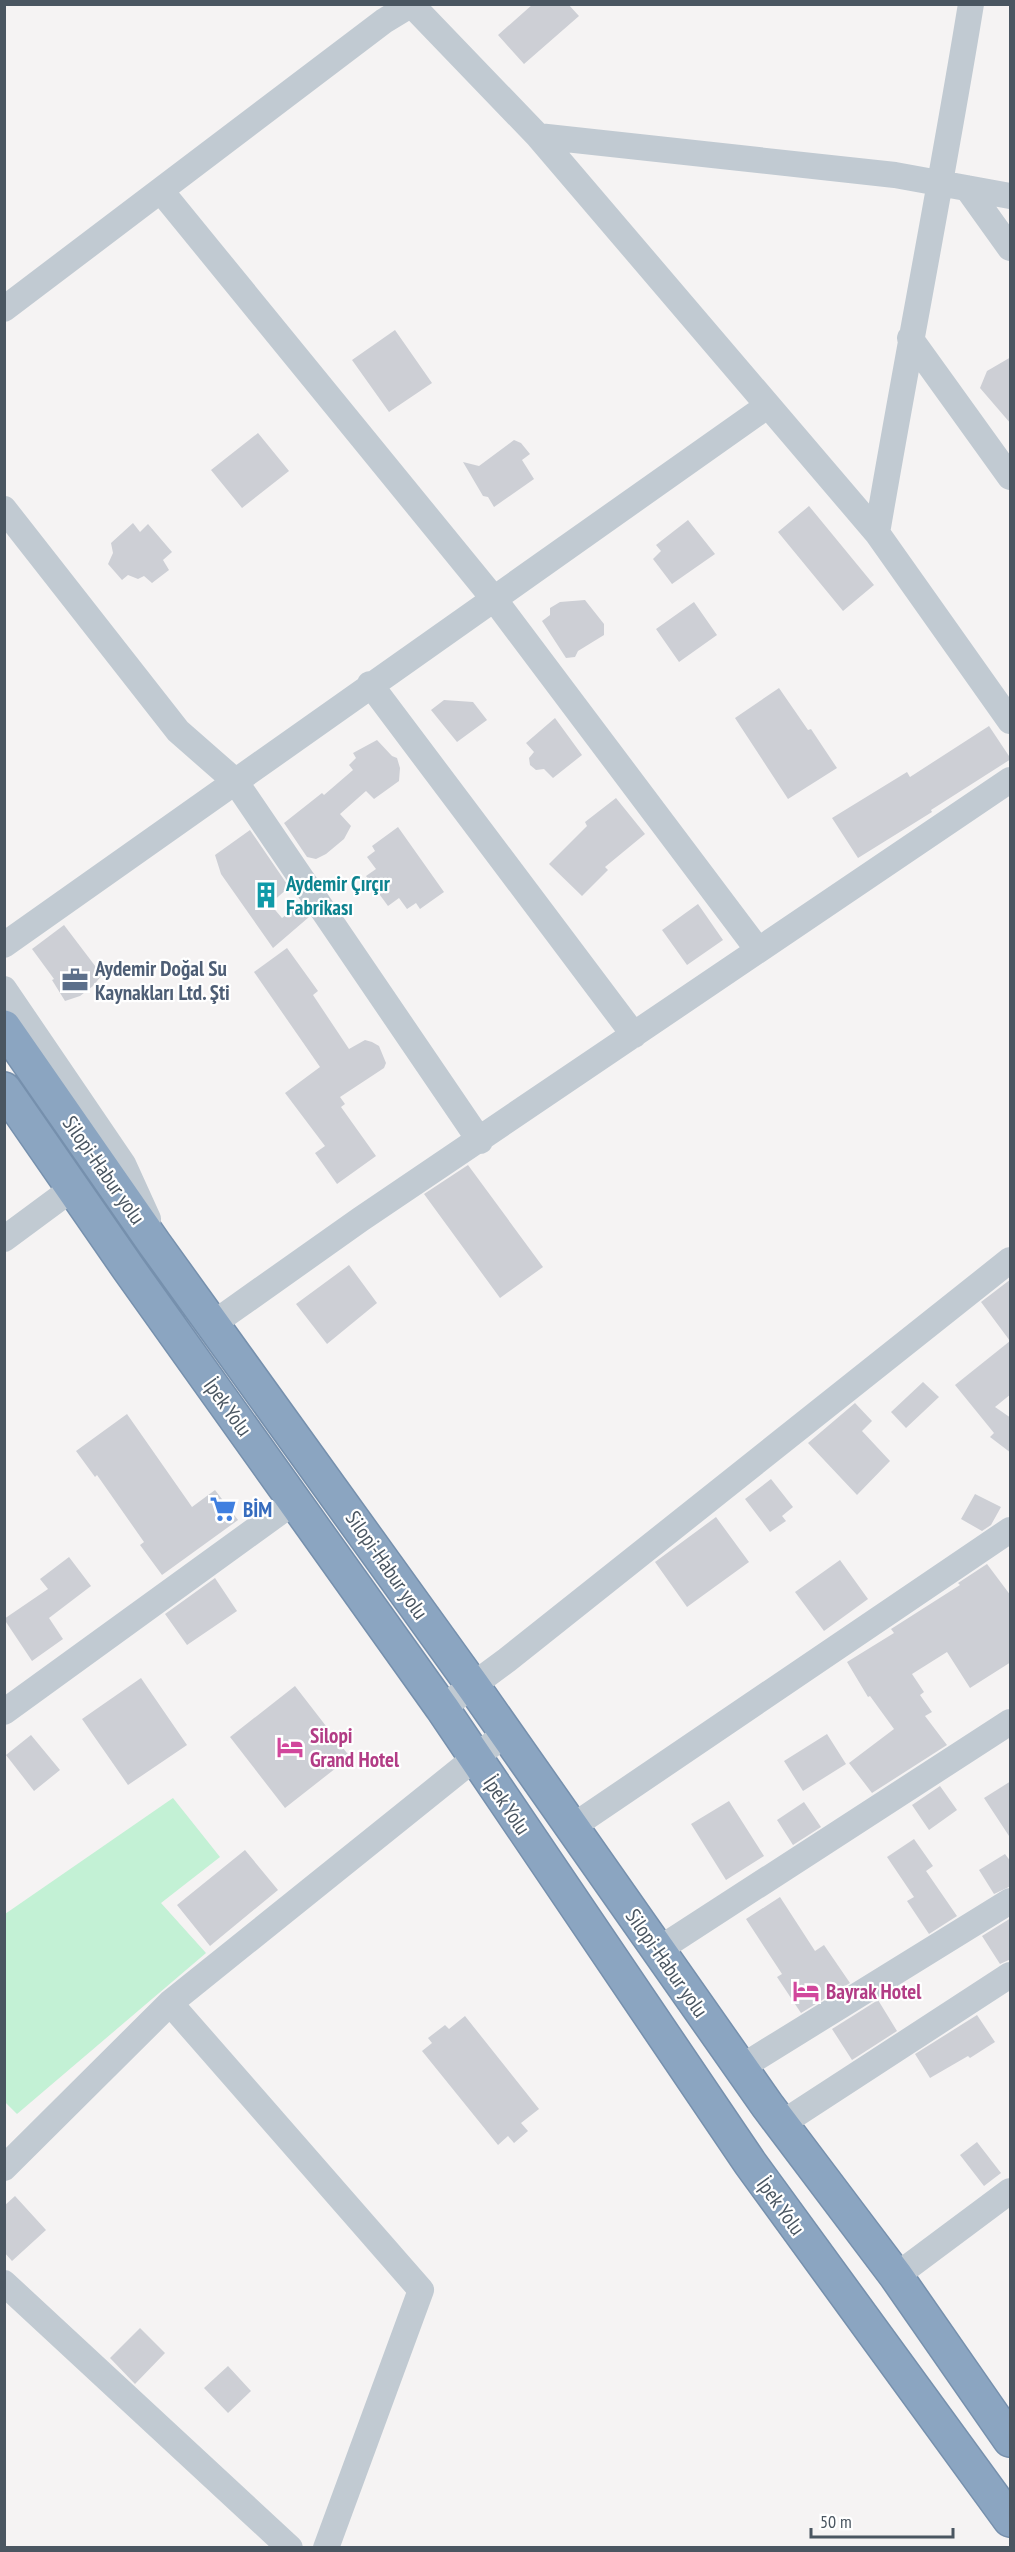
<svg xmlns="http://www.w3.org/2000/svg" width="1015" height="2552" font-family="'PT Sans Narrow',sans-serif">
  <rect width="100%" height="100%" fill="#f5f3f3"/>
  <!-- green -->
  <path fill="#c3f1d5" d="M173 1798 220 1857 161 1903 206 1953 17 2114 5 2102V1914Z"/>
  <!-- building -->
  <path fill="#cdcfd5" d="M533 4H568L579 16 524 64 498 35Z
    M395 330 432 383 389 412 352 360Z
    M1011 357V424L980 388 987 371Z
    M258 433 289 471 242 508 211 470Z
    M514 440 521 443 530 454 522 460 534 479 494 507 488 497 483 496 463 462 479 466Z
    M809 506 874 585 843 611 778 532Z
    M688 520 715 554 672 584 653 559 661 551 656 545Z
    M133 523 140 532 148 524 172 552 163 560 169 570 152 583 144 576 138 579 128 575 122 580 108 564 113 553 111 543Z
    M585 600 604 624V635L578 651 575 657 566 658 542 621 550 615V608L560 602Z
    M694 602 717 635 679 662 656 629Z
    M779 688 808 730 811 729 837 768 788 799 735 718Z
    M444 700 473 702 487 720 457 742 431 710Z
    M555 718 582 755 553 778 544 769 536 770 530 765 529 758 534 752 526 743Z
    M989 726 1011 759 931 810 932 812 858 858 832 818 907 772 910 777Z
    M377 740 392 756 397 758 400 768 399 781 374 799 366 791 340 814 351 826 344 839 326 854 316 859 307 857 284 823 322 793 324 795 353 770 349 765 356 758 353 753Z
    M616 798 645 834 605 867 608 870 582 896 549 864 587 826 585 822Z
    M398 827 444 892 420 909 416 903 407 909 399 898 388 906 366 876 376 869 367 857 375 851 372 846Z
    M250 830 289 887 270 904 282 918 301 904 309 917 273 948 221 874 215 855Z
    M698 904 723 940 687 965 662 930Z
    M64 925 102 975 93 986 80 996 65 1001 52 980 54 979 32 949Z
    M287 948 318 991 313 995 349 1049 365 1040 372 1042 379 1046 386 1063 384 1068 340 1097 345 1104 341 1107 376 1156 337 1184 315 1153 325 1146 285 1093 320 1067 254 972Z
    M468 1165 543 1267 500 1298 424 1194Z
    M349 1265 377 1303 327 1344 296 1304Z
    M1011 1279V1394L995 1407 1011 1418V1453L990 1437 994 1433 955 1385 1010 1341 981 1302Z
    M923 1382 939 1397 906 1428 891 1412Z
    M855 1403 872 1421 862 1431 890 1461 857 1495 808 1443Z
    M127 1414 192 1507 215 1490 238 1520 162 1575 140 1545 144 1542 97 1475 95 1477 76 1451Z
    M771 1479 793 1507 782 1516 786 1521 770 1532 745 1499Z
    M975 1494 1001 1507 991 1525 982 1531 961 1519Z
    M716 1517 749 1562 687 1607 655 1562Z
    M69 1557 91 1586 49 1618 63 1639 32 1661 4 1619 48 1589 40 1579Z
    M840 1560 868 1599 824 1631 795 1592Z
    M987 1564 1011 1596V1662L970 1688 947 1652 912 1674 924 1692 920 1695 932 1712 925 1716 947 1745 872 1793 849 1763 894 1729 870 1696 868 1697 847 1662 894 1633 891 1629 960 1585 958 1583Z
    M215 1578 237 1611 187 1645 165 1614Z
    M141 1678 187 1745 128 1785 82 1719Z
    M295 1686 350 1757 285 1808 230 1737Z
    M827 1734 846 1764 803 1791 784 1761Z
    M31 1735 60 1770 34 1791 6 1755Z
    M1011 1781V1839L984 1798Z
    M940 1786 957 1810 929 1830 912 1805Z
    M729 1801 764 1856 726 1880 691 1824Z
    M804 1802 821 1827 793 1845 777 1820Z
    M914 1839 933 1866 926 1871 957 1916 929 1934 907 1901 914 1897 887 1857Z
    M245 1850 278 1890 210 1946 177 1905Z
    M1005 1854 1011 1862V1886L994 1894 979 1870Z
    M780 1897 815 1951 824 1945 850 1983 801 2013 777 1977 782 1974 746 1919Z
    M1011 1918V1959L1000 1964 982 1936Z
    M878 2000 897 2031 852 2060 832 2029Z
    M977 2015 995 2042 970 2058 968 2056 930 2078 915 2054Z
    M465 2016 539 2109 521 2123 528 2131 514 2143 508 2136 498 2145 422 2051 432 2043 428 2038 445 2025 449 2029Z
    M977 2142 1001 2173 984 2186 960 2155Z
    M15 2196 46 2230 12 2261 4 2252V2206Z
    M140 2328 165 2353 135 2384 110 2358Z
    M228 2366 251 2391 228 2413 204 2388Z"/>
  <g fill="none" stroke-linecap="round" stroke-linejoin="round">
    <!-- highway casing -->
    <g stroke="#7690ad" stroke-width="36">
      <path id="highway" d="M4 1027 154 1243 473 1686 767 2105 896 2276 1010 2440
        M4 1089 128 1268 442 1708 750 2163 1010 2520"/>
    </g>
    <!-- minor -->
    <path stroke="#c1cad2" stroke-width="26" d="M411 4 538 136 877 533 1010 721
      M538 136 895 175 1010 196
      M967 188 1010 248
      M161 191 494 599 758 950
      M4 309 384 21 412 4
      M910 338 1010 477
      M4 509 178 731 235 781 480 1141
      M877 533C907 357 942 181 971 4
      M370 684 634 1035
      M4 945 767 406
      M4 989 123 1164 148 1219
      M4 1239 73 1188
      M214 1323 361 1219 1010 780
      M442 1708 507 1660 1010 1260
      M4 1712 295 1501
      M572 1827 1010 1530
      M658 1950 1010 1722
      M170 2003 421 2290 326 2548
      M740 2068 1010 1901
      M781 2124 1010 1975
      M4 2168 170 2003 506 1733
      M896 2276 1010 2191
      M4 2283 290 2548"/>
    <!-- highway -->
    <use href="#highway" stroke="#8ba5c1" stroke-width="33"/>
  </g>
  <!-- icons -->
  <defs>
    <g id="building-bare" transform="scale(2.07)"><path d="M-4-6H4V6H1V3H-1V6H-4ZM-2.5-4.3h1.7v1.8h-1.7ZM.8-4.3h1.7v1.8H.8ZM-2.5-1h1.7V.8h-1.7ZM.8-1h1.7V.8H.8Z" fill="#0f9aa8" stroke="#fff" stroke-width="2.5" paint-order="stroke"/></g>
    <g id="office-bare" transform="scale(2.07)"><path d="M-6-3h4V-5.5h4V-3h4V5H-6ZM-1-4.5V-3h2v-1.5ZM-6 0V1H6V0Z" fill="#5c6f8a" stroke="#fff" stroke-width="2.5" paint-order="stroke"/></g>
    <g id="supermarket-bare" transform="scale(2.07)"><path d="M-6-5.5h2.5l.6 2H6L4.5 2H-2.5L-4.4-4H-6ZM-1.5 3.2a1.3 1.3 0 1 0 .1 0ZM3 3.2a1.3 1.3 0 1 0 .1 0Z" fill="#3f7fe0" stroke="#fff" stroke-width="2.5" paint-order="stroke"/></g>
    <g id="hotel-bare" transform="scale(2.07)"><path d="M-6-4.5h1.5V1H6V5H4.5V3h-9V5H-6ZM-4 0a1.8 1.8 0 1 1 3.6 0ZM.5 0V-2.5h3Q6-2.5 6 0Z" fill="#d1479c" stroke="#fff" stroke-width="2.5" paint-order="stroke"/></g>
  </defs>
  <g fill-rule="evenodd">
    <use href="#building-bare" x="266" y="895"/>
    <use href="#office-bare" x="75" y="980"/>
    <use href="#supermarket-bare" x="223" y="1509"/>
    <use href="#hotel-bare" x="290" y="1747"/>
    <use href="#hotel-bare" x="806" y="1991"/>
  </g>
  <g text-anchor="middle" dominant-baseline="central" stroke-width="4.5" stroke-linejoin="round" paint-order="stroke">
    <!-- culture labels -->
    <g font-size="21" font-weight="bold" fill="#0d838f" stroke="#fff" text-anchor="start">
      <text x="286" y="883">Aydemir Çırçır<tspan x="286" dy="24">Fabrikası</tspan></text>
    </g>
    <!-- service labels -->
    <g font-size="21" font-weight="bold" fill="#4e5e75" stroke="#fff" text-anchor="start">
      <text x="95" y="968">Aydemir Doğal Su<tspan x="95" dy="24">Kaynakları Ltd. Şti</tspan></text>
    </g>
    <!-- street labels -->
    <g font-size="21" fill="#4a5661" stroke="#fff">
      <text transform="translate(104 1170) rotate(55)">Silopi-Habur yolu</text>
      <text transform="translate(228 1407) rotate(54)">İpek Yolu</text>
      <text transform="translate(387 1565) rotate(55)">Silopi-Habur yolu</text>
      <text transform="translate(507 1805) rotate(56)">İpek Yolu</text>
      <text transform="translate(667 1963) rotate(55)">Silopi-Habur yolu</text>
      <text transform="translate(781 2206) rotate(54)">İpek Yolu</text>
    </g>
    <!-- shop labels -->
    <g font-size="21" font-weight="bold" fill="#366cbe" stroke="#fff" text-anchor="start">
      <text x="243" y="1509">BİM</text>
    </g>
    <!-- hotel labels -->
    <g font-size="21" font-weight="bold" fill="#b23c85" stroke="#fff" text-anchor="start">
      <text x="310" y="1735">Silopi<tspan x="310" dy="24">Grand Hotel</tspan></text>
      <text x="826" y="1991">Bayrak Hotel</text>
    </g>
  </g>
  <!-- border -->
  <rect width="1015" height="2552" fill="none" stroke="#4a5661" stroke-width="12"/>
  <!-- scale -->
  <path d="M811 2528v9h142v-9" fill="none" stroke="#4a5661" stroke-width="3"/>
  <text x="820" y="2528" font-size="18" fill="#4a5661" stroke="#ffffff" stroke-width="4.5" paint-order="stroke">50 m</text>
</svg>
